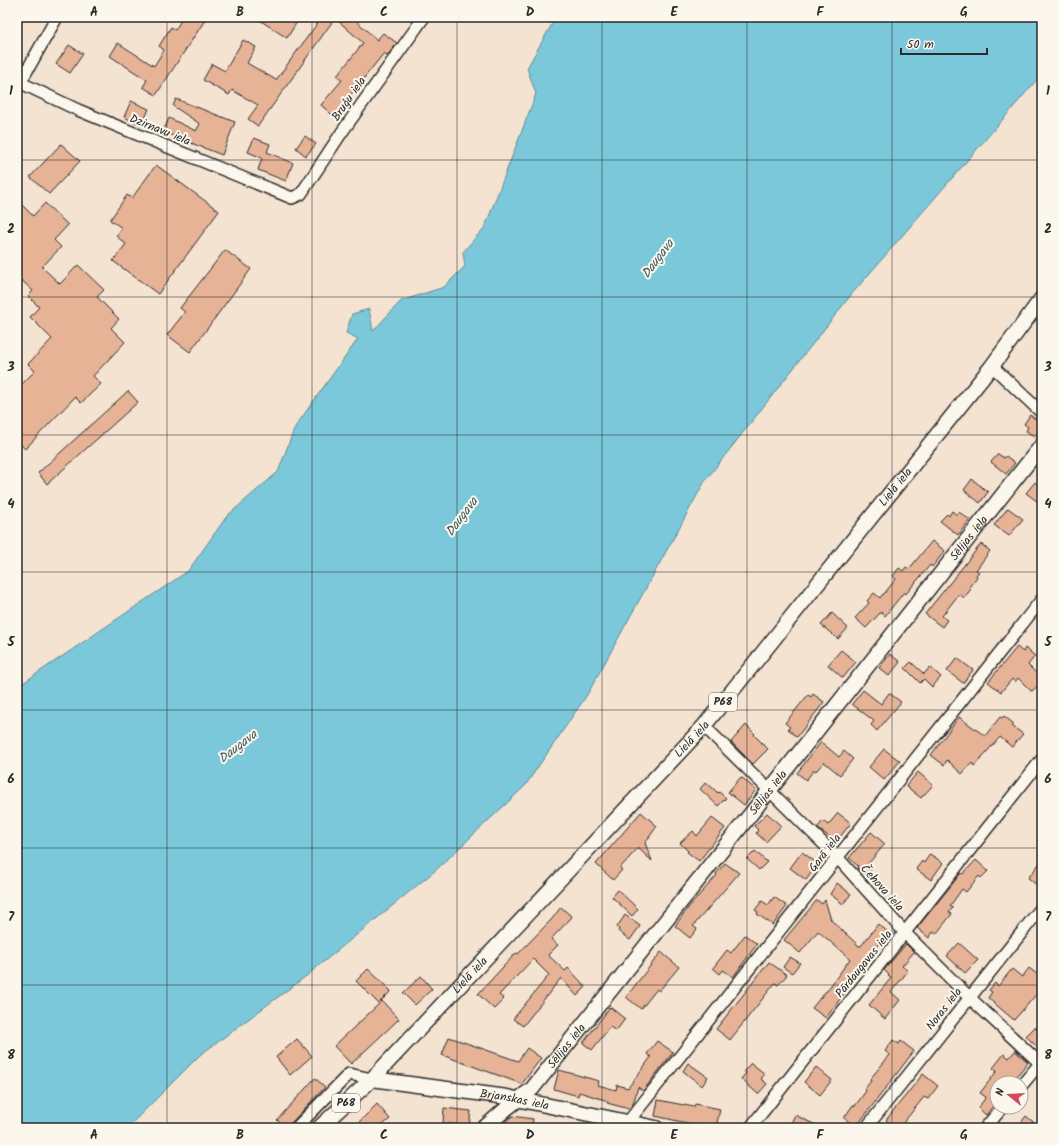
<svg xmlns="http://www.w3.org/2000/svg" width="1059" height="1145" font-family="Kalam,sans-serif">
  <rect width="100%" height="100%" fill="#f5e3d2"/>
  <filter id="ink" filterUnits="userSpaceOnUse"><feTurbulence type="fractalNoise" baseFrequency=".025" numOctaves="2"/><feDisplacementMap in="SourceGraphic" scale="8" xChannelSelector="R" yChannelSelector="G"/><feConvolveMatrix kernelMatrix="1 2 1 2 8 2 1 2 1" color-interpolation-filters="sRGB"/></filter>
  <g filter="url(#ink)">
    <!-- water -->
    <path fill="#7cc8db" stroke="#5c8995" d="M556 17H1042V74L851 295 705 481 587 695 525 786 436 870 305 977 200 1055 127 1128H17V687L188 571 227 516 278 472 295 427 358 339 346 333 352 314 369 309 373 331 401 301 444 287 465 266 463 252 485 227 536 94 527 68Z"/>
    <!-- building -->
    <path fill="#e6b397" stroke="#2b2b2b" d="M183 17H207L156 95 143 87 147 80 110 56 118 43 154 66 164 50 159 46 171 27 175 30Z
      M255 17H300L287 38Z
      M322 17H352L377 40 383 33 397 43 387 56 384 53 344 103 348 106 337 119 321 105 342 80 337 76 363 43 335 18 258 126 248 119 258 105 232 90 229 95 203 80 212 64 225 71 243 40 256 47 247 63 276 80Z
      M69 45 83 54 70 73 56 64Z
      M176 99 235 122 222 155 163 132 169 118 196 131 200 124 173 106Z
      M131 101 149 109 142 125 124 117Z
      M305 136 316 144 306 156 296 148Z
      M254 138 270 144 267 152 293 163 286 181 258 170 262 158 248 152Z
      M61 144 80 161 49 194 30 177Z
      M156 165 219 211 158 294 113 261 126 244 116 236 122 228 110 220 127 195 132 198Z
      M17 200 33 216 45 203 68 225 54 240 61 247 42 267 60 284 78 265 104 290 97 297 119 319 111 328 125 342 93 376 101 384 81 403 75 397 25 449 17 441V389L35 371 28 364 52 339 30 317 39 307 28 296 33 291 17 276Z
      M225 250 251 269 190 352 167 335 185 312 180 308Z
      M128 391 138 402 47 484 38 473Z
      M1030 415 1042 424V427L1035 437 1026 431 1028 427 1024 424Z
      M998 454 1004 458 1006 456 1015 463 1006 474 991 462Z
      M972 479 988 492 980 503 964 490Z
      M1035 482 1042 488V496L1038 502 1026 493Z
      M1008 508 1023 519 1009 536 994 525Z
      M952 511 957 515 959 512 970 520 958 535 940 521 947 514 949 516Z
      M932 541 945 551 932 567 930 565 906 594 904 592 885 616 881 612 866 628 855 618 869 603 867 601 874 593 880 598 883 594V595L896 579 893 576 899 568 903 571 906 567 909 569Z
      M981 544 990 551 976 570 979 572 976 575 977 577 969 587 971 589 964 598 959 594 942 616 947 620 942 627 925 614Z
      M832 613 848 628 838 639 821 625Z
      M1017 647 1023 652 1025 648 1035 656 1028 665 1040 677 1037 679 1041 683 1032 691H1031L1018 678 1015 682 1012 679 1001 692 988 682Z
      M841 650 856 662 843 678 828 665Z
      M890 654 900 662 889 676 879 668Z
      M957 658 973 670 963 683 947 671Z
      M911 662 924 674 930 667 941 677 932 687 924 679 920 683 905 668Z
      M863 690 881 704 889 693 901 702 877 731 871 725 874 721 852 704Z
      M813 694 824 702 797 737 788 729 790 727 785 723 808 695 811 697Z
      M1004 716 1014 724 1012 726 1023 734 1012 747 1000 737 974 766 972 763 962 774 947 760 944 765 931 755 959 717 985 736 1000 717 1002 718Z
      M746 725 755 734 754 735 768 749 753 764 731 742Z
      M821 742 839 757 844 751 853 759 840 775 824 762 816 771 814 770 806 780 797 773Z
      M884 749 900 761 884 780 869 767Z
      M918 772 933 785 921 798 906 786Z
      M741 777 756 790 744 805 728 792Z
      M706 782 718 793 719 792 726 798 718 806 700 789Z
      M641 812 657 826 645 843 652 861 638 848 620 868 622 870 613 880 596 864Z
      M767 813 781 826 766 842 756 833 758 830 754 826Z
      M838 813 851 823 836 842 817 828 823 821 828 825Z
      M712 818 725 828 699 861 687 852 688 851 680 843 693 831 697 836Z
      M871 832 885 844 868 864 872 868 866 875 857 868 858 866 849 858Z
      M755 851 767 862 759 870 747 859Z
      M802 852 818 864 806 880 790 868Z
      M930 854 943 863 931 880 916 869 922 861 924 863Z
      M976 860 988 871 981 878 979 876 966 892 962 889 950 906 953 908 949 912 952 914 936 934 933 932 929 938 917 928 961 873 963 874Z
      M1042 860V889L1028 878Z
      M725 863 739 873 693 926 697 929 690 938 675 926 688 908 717 875 716 874Z
      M837 883 851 894 843 904 830 894Z
      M618 890 638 909 632 916 612 897Z
      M774 897 787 906 773 925 757 914 758 912 755 910 762 901 768 905Z
      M817 900 822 904 825 900 831 920 859 946H861L878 924 888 932 872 952 874 953 826 1018 812 1008 825 992H826L850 959 818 931 800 953 784 940Z
      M561 907 572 917 551 939 558 945 548 955 565 971 568 968 586 987 577 996 561 978 523 1026 513 1019 549 975 533 959 499 995 504 999 494 1009 478 994 516 953 518 954 552 919Z
      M625 915 640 926 630 940 618 931 619 929 617 927Z
      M745 935 757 944 733 977 723 970 720 974 713 968 727 950 731 953Z
      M959 943 978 960 965 973 947 956Z
      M906 944 914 952 902 966 908 971 891 992 900 1000 885 1019 869 1005 891 978 888 976 889 975 884 970Z
      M661 952 679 967 659 991 657 989 641 1009 626 997Z
      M790 957 800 963 792 973 783 967Z
      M769 962 787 975 778 985 775 983 730 1040 716 1029Z
      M1029 968 1042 978V988L1014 1020 988 998 992 992 989 990 995 983 998 986 1012 969 1022 977Z
      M368 969 391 991 380 1002 382 1001 399 1019 351 1064 334 1046 379 1004 356 981Z
      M421 976 432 989 415 1005 403 993Z
      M610 1007 625 1019 616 1031 610 1027 592 1050 583 1043Z
      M1035 1027 1042 1034V1052L1026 1036Z
      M449 1037 518 1061 527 1048 541 1058 522 1084 442 1055Z
      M297 1039 312 1056 290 1075 276 1057Z
      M893 1040 899 1044 901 1041 914 1051 856 1127 844 1118 853 1105 855 1106 866 1091 864 1090 871 1081 870 1079 890 1055 885 1051Z
      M657 1041 673 1052 643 1091 638 1087 633 1104 629 1109 607 1103 608 1101 579 1092 578 1096 554 1089 559 1070 599 1081 598 1085 616 1090 617 1085 628 1088 651 1057 647 1054Z
      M1015 1051 1028 1062 1011 1083H997V1101L986 1115 978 1108 986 1097 980 1093 997 1071 993 1068 1004 1054 1009 1058Z
      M688 1063 708 1077 702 1086 683 1071Z
      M751 1063 765 1074 761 1079 767 1084 758 1094 741 1079 746 1073 744 1071Z
      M816 1067 832 1080 820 1095 804 1082Z
      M923 1074 938 1086 928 1099 924 1097 899 1128H896L886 1120Z
      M315 1078 325 1087 291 1123 288 1128H286L277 1120Z
      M658 1100 694 1107 695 1104 720 1109 716 1128H710L655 1116Z
      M377 1104 390 1119 379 1128H353Z
      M444 1108 471 1111 469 1126 443 1123Z
      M795 1115 822 1128H797L790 1125Z
      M512 1116 533 1119 532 1128H498Z
      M1026 1116 1041 1128H1017Z"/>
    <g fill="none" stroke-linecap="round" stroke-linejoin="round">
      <!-- minor casing -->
      <g stroke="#2b2b2b" stroke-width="14">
        <path id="minor" d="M17 81 78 110 292 198 301 194 342 132 424 17
          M20 83 57 17
          M992 366 1042 413
          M704 726 838 858 905 933 970 998 1042 1065
          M1021 1086 1042 1061
          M628 1122 1042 599
          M296 1128 349 1074 372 1079
          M750 1128 1042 759
          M866 1128 1042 907
          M985 1128 1003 1107"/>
      </g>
      <!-- major casing -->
      <g stroke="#2b2b2b" stroke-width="17">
        <g id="major">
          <path id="s1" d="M372 1079 507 1097 656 1128"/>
          <path id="s2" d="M319 1128 372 1079 704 726 992 366 1042 298"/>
          <path id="s3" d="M484 1128 507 1108 532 1089 769 791 1042 445"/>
        </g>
      </g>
      <!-- minor -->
      <use href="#minor" stroke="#fbf7ec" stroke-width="11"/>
      <!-- major -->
      <use href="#major" stroke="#fbf7ec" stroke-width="14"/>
    </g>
  </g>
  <!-- grid -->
  <path fill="none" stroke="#2b2b2b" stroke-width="1" stroke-opacity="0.55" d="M167 17V1128M312 17V1128M457 17V1128M602 17V1128M747 17V1128M892 17V1128M17 160H1042M17 297H1042M17 435H1042M17 572H1042M17 710H1042M17 848H1042M17 985H1042"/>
  <g text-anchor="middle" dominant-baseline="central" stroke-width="4" stroke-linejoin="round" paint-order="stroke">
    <!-- shield labels -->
    <g fill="#fbf7ec" stroke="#696865" stroke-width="1">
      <rect x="709" y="693" width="28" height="18" rx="3"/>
      <rect x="332" y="1094" width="28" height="18" rx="3"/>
    </g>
    <g font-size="11" font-weight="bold" fill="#2b2b2b">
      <text x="723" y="702">P68</text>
      <text x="346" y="1103">P68</text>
    </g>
    <!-- street labels -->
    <g font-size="12" fill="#2b2b2b" stroke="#fbf7ec">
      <text transform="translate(349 99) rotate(-55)">Bruģu iela</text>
      <text transform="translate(160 130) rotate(22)">Dzirnavu iela</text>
      <text stroke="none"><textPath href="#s2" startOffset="863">Lielā iela</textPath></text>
      <text stroke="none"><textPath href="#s3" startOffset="765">Sēlijas iela</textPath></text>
      <text stroke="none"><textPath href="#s2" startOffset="539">Lielā iela</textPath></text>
      <text stroke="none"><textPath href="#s3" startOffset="441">Sēlijas iela</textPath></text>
      <text transform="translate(825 853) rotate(-52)">Garā iela</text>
      <text transform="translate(882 888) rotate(48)">Čehova iela</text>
      <text transform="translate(864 964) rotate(-51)">Pārdaugavas iela</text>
      <text stroke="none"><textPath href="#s2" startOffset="215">Lielā iela</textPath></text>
      <text transform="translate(944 1009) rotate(-52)">Noras iela</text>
      <text stroke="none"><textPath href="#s3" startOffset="117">Sēlijas iela</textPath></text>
      <text stroke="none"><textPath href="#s1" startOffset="144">Brjanskas iela</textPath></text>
    </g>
    <!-- water labels -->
    <g font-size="13" font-style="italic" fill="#435a60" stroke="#fbf7ec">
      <text transform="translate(658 259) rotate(-53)">Daugava</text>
      <text transform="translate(462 517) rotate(-53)">Daugava</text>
      <text transform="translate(238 747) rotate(-38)">Daugava</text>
    </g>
  </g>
  <!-- margin -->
  <rect width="1059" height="1145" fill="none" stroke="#fbf7ec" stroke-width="44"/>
  <!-- north arrow -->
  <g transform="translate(1009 1095) rotate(288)"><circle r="19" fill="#fbf7ec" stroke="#a8a59f"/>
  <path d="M0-3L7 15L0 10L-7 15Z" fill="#d1495b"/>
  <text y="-6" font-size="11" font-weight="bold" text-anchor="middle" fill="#2b2b2b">N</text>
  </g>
  <!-- scale -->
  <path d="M901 48v6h86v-6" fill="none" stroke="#2b2b2b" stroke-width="2"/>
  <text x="907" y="48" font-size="12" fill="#2b2b2b" stroke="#fbf7ec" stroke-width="3" paint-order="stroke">50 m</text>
  <rect x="22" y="22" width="1015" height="1101" fill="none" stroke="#2b2b2b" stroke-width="1.5"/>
  <g font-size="13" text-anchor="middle" font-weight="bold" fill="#2b2b2b">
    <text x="94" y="16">A</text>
    <text x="240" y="16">B</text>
    <text x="384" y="16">C</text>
    <text x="530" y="16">D</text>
    <text x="674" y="16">E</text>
    <text x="820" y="16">F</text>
    <text x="964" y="16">G</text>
    <text x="11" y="95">1</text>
    <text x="1048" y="95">1</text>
    <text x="11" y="233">2</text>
    <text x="1048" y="233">2</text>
    <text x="11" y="371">3</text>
    <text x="1048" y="371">3</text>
    <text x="11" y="508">4</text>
    <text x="1048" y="508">4</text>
    <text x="11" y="646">5</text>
    <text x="1048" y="646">5</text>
    <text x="11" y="783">6</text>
    <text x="1048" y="783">6</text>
    <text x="11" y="921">7</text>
    <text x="1048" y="921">7</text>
    <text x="11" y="1059">8</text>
    <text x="1048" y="1059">8</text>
    <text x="94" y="1139">A</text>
    <text x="240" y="1139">B</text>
    <text x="384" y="1139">C</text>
    <text x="530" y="1139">D</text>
    <text x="674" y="1139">E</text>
    <text x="820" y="1139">F</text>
    <text x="964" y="1139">G</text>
  </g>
</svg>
